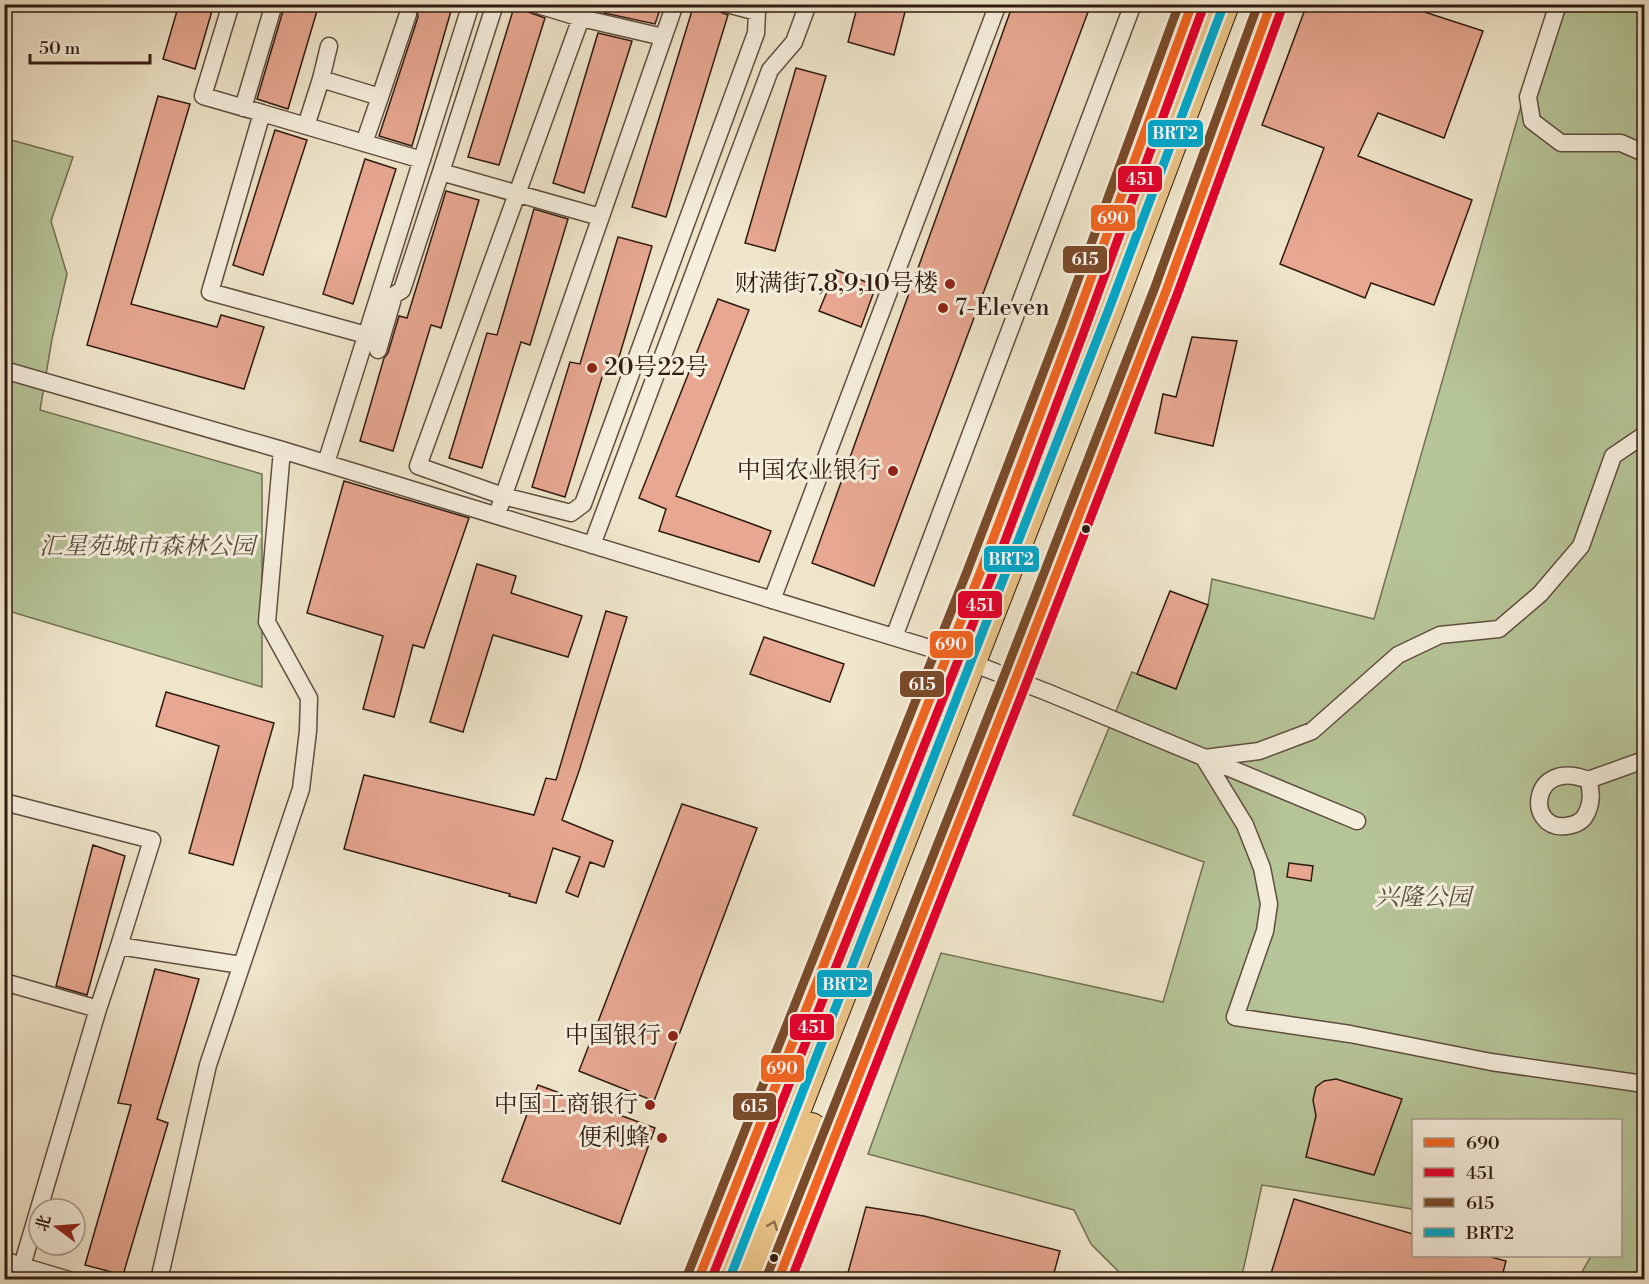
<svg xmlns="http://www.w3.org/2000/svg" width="1649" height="1284" font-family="'Libre Bodoni','Noto Serif SC',serif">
  <rect width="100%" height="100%" fill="#efe5ca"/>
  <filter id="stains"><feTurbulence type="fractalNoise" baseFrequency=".00333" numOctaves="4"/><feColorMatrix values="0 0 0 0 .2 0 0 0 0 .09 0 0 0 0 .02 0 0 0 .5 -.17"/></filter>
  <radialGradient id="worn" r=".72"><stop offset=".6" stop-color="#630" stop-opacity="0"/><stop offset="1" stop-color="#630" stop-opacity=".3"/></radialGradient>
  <!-- green -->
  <path fill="#b6c598" stroke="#737054" stroke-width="1.5" d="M1550 5H1644V1279H1578L1591 1256H1620V1120H1414L1413 1209 1262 1185 1241 1280 1126 1279 1091 1244 1074 1210 868 1154 941 953 1163 1002 1204 862 1073 815 1132 672 1176 689 1208 605 1212 579 1374 619Z
    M4 138 73 157 51 221 67 274 52 339 40 410 262 474V687L5 610Z"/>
  <!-- building -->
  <path fill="#e7a791" stroke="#301b11" stroke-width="1.5" d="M179 4H214L195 69 163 59Z
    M285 4H319L288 109 257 99Z
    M419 4H453L412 146 379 136 418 17 417 10Z
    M515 4H525L528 12 545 18 499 165 468 157Z
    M607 4H662L655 24 604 13Z
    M694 4H717L720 12 728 15 666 217 632 207Z
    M858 4H894L906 8 894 55 848 42Z
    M1013 4H1091L874 586 812 563Z
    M1307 4H1406V6L1483 31 1444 138 1378 113 1358 156 1472 200 1434 305 1371 283 1365 298 1280 264 1324 148 1262 125Z
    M598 33 632 41 584 193 553 183Z
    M796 68 826 76 775 251 745 243Z
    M158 96 190 104 131 304 217 327 221 315 264 327 244 389 87 345Z
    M275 130 307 140 263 275 233 265Z
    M365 159 396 169 353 304 323 294Z
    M446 191 479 200 441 328 431 325 393 451 360 441 384 358 388 353 399 316 407 318Z
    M534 209 568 219 530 345 521 342 482 468 449 458 487 333 497 335Z
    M618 237 652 246 614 374 604 371 565 497 532 487 570 362 580 364Z
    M836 270 876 286 861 327 819 311Z
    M718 299 749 310 676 496 771 531 759 562 659 531 666 509 639 498Z
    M1192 337 1237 341 1213 446 1155 433 1163 394 1176 397Z
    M344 481 469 518 424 648 413 645 394 717 363 709 383 636 307 613Z
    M477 564 516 576 511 593 582 616 568 657 493 635 463 732 430 722Z
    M1170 591 1208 605 1176 689 1137 674Z
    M606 611 627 617 579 771 562 820 613 841 604 867 590 862 578 897 566 892 580 857 553 848 536 903 509 896 510 894 344 849 364 775 534 815 546 778 556 780Z
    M764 637 844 664 830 702 750 674Z
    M166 692 274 723 233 865 189 853 219 746 156 726Z
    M682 804 757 828 654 1101 579 1071Z
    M93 845 125 856 87 995 56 986Z
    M1289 863 1313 866 1311 881 1287 877Z
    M155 969 199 979 157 1119 168 1123 123 1275 85 1265 131 1105 118 1103Z
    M1336 1079 1402 1099 1374 1175 1306 1157 1316 1116 1313 1100 1316 1087 1324 1081Z
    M538 1085 655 1128 620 1224 502 1181Z
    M1294 1199 1413 1234V1256H1487L1506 1261 1501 1280H1269Z
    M866 1207 924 1216 1060 1251 1052 1280H1013L993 1274 992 1280H846Z"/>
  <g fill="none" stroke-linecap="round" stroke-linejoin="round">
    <!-- street casing -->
    <g stroke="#604e3f" stroke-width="19">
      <path id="street" d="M231 4 203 96 262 113
        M535 4 581 18
        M1558 4 1528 97 1532 121 1561 143H1621L1644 153
        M663 37 581 18 418 466 503 496 571 513 583 504 756 33 757 12 727 4
        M321 79 329 46
        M380 97 408 14
        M243 108 274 4
        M306 126 321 79 380 97 364 143
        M441 172 495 4
        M366 335 210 292 262 113 422 160
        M378 350 394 295 402 290 441 172 600 217
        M4 370 282 450 949 654 1049 693 1357 821
        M326 463 471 4
        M500 506 675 4
        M592 545 770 70 794 42 808 4
        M772 600 998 4
        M894 637 1133 4
        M1204 758 1245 825 1262 868 1269 904 1265 931 1235 1017 1350 1034 1491 1062 1644 1084
        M1205 758 1259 751 1312 731 1398 655 1440 635 1499 629 1540 594 1581 546 1613 456 1644 435
        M1588 780C1592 791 1592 805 1585 816 1581 823 1574 825 1566 826 1525 831 1530 757 1588 780L1644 760
        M4 802 152 840 119 946
        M4 982 98 1009 119 946 241 965
        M4 1260 22 1266
        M69 1280 22 1266 98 1009
        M159 1280 208 1065 301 789 308 731 309 698 267 622 282 450"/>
    </g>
    <!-- secondary casing -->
    <g stroke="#301b11" stroke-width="25">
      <path id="secondary" d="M698 1280C779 1070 866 863 948 654 1033 439 1113 222 1192 4
        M778 1280 1015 680 1166 291 1271 4"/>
    </g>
    <!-- highway casing -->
    <g stroke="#301b11" stroke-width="32">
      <path id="highway" d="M729 1280 1107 314 1224 4
        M752 1280 811 1128"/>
    </g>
    <!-- street -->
    <use href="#street" stroke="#f5eedd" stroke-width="16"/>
    <!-- secondary -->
    <use href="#secondary" stroke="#f5eedd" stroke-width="22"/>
    <!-- highway -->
    <use href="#highway" stroke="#e8c285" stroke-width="30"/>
    <!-- bus-1 casing -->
    <g stroke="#f5eedd" stroke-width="14">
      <path id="bus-1" d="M698 1280 980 573 1072 330 1192 4
        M778 1280 1015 680 1166 291 1271 4"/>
    </g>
    <!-- bus-2 casing -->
    <g stroke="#f5eedd" stroke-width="14">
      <path id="bus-2" d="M711 1280 991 578 1083 334 1203 8
        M791 1280 1026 684 1177 295 1282 8"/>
    </g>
    <!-- bus-3 casing -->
    <g stroke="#f5eedd" stroke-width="14">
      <path id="bus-3" d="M687 1276 968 569 1061 326 1179 4
        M767 1276 1004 676 1155 287 1258 4"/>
    </g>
    <!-- bus-4 casing -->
    <g stroke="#f5eedd" stroke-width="14">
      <path id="bus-4" d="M729 1280 1107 314 1224 4"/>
    </g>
    <!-- bus-1 -->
    <use href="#bus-1" stroke="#f26522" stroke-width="9"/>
    <!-- bus-2 -->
    <use href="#bus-2" stroke="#e4002b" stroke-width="9"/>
    <!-- bus-3 -->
    <use href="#bus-3" stroke="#7a4b2a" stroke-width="9"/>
    <!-- bus-4 -->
    <use href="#bus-4" stroke="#00a9ce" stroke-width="9"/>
  </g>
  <!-- one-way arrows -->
  <defs><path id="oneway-chevron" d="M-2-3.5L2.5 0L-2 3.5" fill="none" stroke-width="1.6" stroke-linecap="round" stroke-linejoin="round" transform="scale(1.5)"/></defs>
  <use stroke="#8c6e4b" href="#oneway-chevron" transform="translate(773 1225) rotate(-69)"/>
  <!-- markers -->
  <g fill="#8f2418" stroke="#f5eedd" stroke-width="2">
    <circle cx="950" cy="284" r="6"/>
    <circle cx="943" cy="308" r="6"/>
    <circle cx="592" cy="368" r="6"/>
    <circle cx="893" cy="471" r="6"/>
    <circle cx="673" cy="1036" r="6"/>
    <circle cx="650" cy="1105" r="6"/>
    <circle cx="662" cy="1138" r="6"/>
  </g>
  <g fill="#301b11" stroke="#f5eedd" stroke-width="2">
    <circle cx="1086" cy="529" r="5"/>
    <circle cx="774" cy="1258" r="5"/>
  </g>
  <g text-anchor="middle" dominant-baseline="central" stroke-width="6" stroke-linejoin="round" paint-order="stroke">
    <!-- poi labels -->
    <g font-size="24" fill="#301b11" stroke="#f5eedd" text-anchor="end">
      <text x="938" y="284">财满街7,8,9,10号楼</text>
      <text x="955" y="308" text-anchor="start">7-Eleven</text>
      <text x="604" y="368" text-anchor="start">20号22号</text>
      <text x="881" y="471">中国农业银行</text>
      <text x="661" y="1036">中国银行</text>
      <text x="638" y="1105">中国工商银行</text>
      <text x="650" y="1138">便利蜂</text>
    </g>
    <!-- park labels -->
    <g font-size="24" font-style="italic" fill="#584e3a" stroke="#f5eedd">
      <text x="147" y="547">汇星苑城市森林公园</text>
      <text x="1423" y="898">兴隆公园</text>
    </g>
  </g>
  <g stroke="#f5eedd" stroke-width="2">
    <rect x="1147" y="119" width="57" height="29" rx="6" fill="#00a9ce"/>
    <rect x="1117" y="165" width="46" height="28" rx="6" fill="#e4002b"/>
    <rect x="1090" y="204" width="46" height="28" rx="6" fill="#f26522"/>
    <rect x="1062" y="245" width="46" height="29" rx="6" fill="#7a4b2a"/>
    <rect x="983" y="545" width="57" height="28" rx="6" fill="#00a9ce"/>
    <rect x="957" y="590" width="46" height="29" rx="6" fill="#e4002b"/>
    <rect x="929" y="630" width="45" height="29" rx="6" fill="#f26522"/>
    <rect x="899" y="670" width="46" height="28" rx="6" fill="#7a4b2a"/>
    <rect x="816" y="969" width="57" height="29" rx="6" fill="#00a9ce"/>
    <rect x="789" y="1013" width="46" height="28" rx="6" fill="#e4002b"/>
    <rect x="760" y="1054" width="45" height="29" rx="6" fill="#f26522"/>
    <rect x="732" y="1092" width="45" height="29" rx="6" fill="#7a4b2a"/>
  </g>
  <g font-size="16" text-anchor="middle" font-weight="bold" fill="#fff">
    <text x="1175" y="139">BRT2</text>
    <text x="1140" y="185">451</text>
    <text x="1113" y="224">690</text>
    <text x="1085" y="265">615</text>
    <text x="1011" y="565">BRT2</text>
    <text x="980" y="611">451</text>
    <text x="951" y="650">690</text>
    <text x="922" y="690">615</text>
    <text x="845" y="990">BRT2</text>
    <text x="812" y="1033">451</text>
    <text x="782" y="1074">690</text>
    <text x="754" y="1112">615</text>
  </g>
  <!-- margin -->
  <rect width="1649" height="1284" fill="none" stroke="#efe5ca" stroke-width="24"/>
  <rect x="6" y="6" width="1637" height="1272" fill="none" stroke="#301b11" stroke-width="3"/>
  <rect x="12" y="12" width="1625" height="1260" fill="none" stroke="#301b11" stroke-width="1.5"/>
  <!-- legend -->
  <rect x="1412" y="1119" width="210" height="138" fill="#f5eedd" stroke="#a69a8b" stroke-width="1.5"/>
  <rect x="1424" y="1138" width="30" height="9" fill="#f26522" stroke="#a69a8b" stroke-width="1.5"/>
  <text x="1466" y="1149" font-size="18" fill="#301b11">690</text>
  <rect x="1424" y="1168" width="30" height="9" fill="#e4002b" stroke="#a69a8b" stroke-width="1.5"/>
  <text x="1466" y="1179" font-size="18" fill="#301b11">451</text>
  <rect x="1424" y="1198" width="30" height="9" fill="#7a4b2a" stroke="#a69a8b" stroke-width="1.5"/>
  <text x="1466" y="1209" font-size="18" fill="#301b11">615</text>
  <rect x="1424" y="1228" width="30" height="9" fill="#00a9ce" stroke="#a69a8b" stroke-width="1.5"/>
  <text x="1466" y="1239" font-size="18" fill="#301b11">BRT2</text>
  <!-- north arrow -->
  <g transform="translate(57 1227) rotate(286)"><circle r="28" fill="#f5eedd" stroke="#a69a8b" stroke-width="1.5"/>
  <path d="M0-4.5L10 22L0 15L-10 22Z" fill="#8f2418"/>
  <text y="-9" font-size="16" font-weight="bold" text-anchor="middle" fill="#301b11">北</text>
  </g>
  <!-- scale -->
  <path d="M30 54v9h120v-9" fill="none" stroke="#301b11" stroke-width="3"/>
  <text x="39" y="54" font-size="18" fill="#301b11" stroke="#f5eedd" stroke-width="4.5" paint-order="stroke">50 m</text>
  <rect width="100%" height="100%" filter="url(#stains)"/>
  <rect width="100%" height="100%" fill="url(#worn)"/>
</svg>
